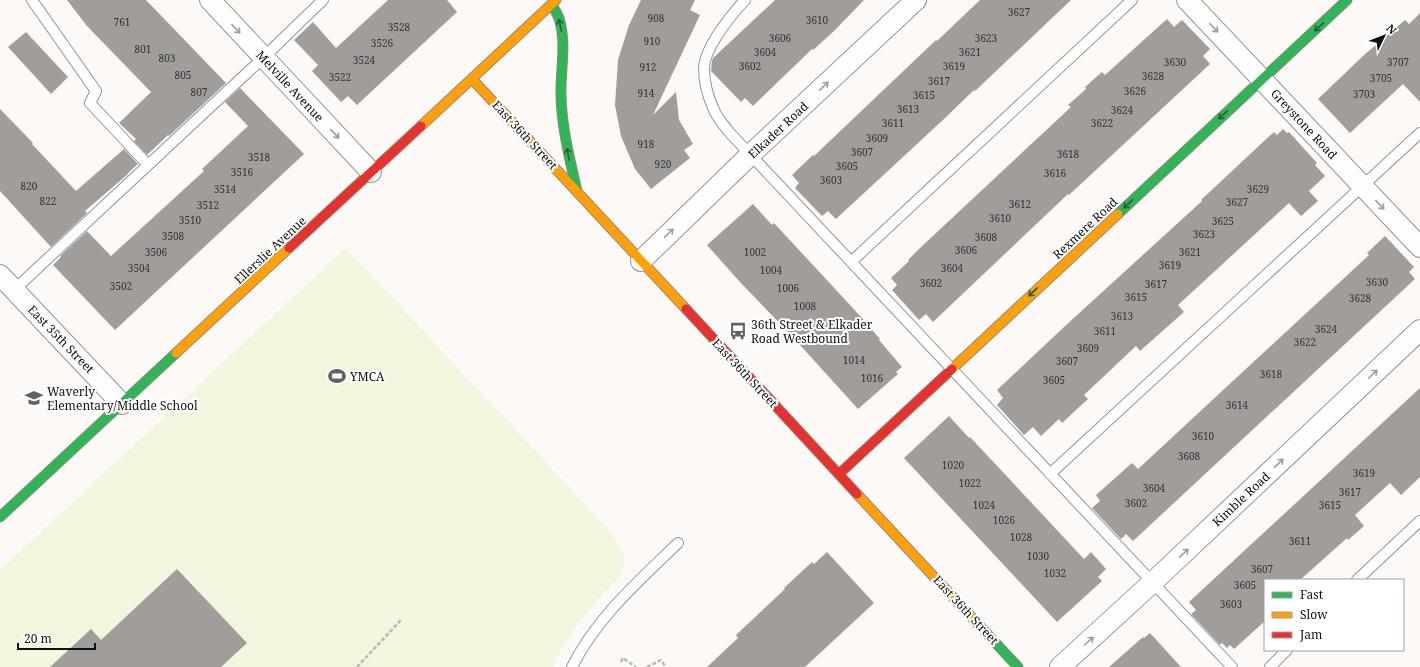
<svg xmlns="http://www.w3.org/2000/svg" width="1420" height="667" font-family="'Noto Serif',serif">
  <rect width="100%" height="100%" fill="#fcf9f6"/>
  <!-- pitch -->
  <path fill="#f3f5df" d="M346 248 584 503C596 517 615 536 622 551 625 557 625 565 622 572 618 580 605 591 598 599 581 619 563 642 553 667H0V570Z"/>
  <!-- building -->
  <path fill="#a09d9b" d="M67 0H146L226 83 169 136 168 135 147 155 134 141 136 139 119 123 151 92 87 26Z
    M388 0H447L457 12 357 105 348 96 341 102 312 71 318 65 294 40 313 22 336 48Z
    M641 0H695L690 10 700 15 653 115 676 92 679 120 693 144 684 150 690 158 651 189 635 169 621 136 615 105 618 60 629 25Z
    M775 0H864L834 31 813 50 812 49 753 106 745 98 741 102 711 71 712 61 713 58Z
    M980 0H1071L975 91 974 90 944 119 836 219 828 211 822 216 795 188 799 183 792 175 813 155 814 156 936 40 937 41Z
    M1420 13V102L1403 84 1350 133 1318 99 1363 56 1405 20 1409 24Z
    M1167 19 1174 27 1182 20 1210 49 1203 56 1210 64 1069 195 1068 194 933 322 926 314 919 320 892 290 897 285 891 278 909 261 908 260 920 248 1071 107 1068 105 1086 89 1085 87 1102 72 1105 75Z
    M26 32 68 77 51 94 8 47Z
    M240 88 304 154 115 330 53 265 61 257 60 256 87 231 111 256 204 171 202 169 248 126 225 102Z
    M0 109 33 143 32 144 76 191 124 149 138 164 128 173V174L85 211 87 213 51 247 0 191Z
    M1283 129 1287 133 1289 132 1317 163 1315 165 1325 176 1309 191 1318 201 1301 216 1289 203 1178 305 1184 312 1140 351 1136 346 1084 395 1088 399 1062 423 1059 419 1041 436 1033 427 1024 435 997 405 1003 398 997 390 1064 327 1202 201 1201 200 1263 142 1274 132 1277 135Z
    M753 204 772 225 774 223 862 318 880 339 879 340 902 367 896 372 898 374 858 409 791 335 739 281 707 245Z
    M1385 236 1414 267 1409 272 1415 279 1133 541 1126 534 1121 539 1092 508 1100 501 1096 495 1132 463 1138 469 1369 255 1367 253Z
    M1420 388V477L1401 495 1390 483 1355 515 1364 526 1348 540 1347 538 1300 580H1265V621L1234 649 1230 645 1227 648 1222 643 1220 645 1191 614 1196 610 1189 602Z
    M949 416 969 438 970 437 1084 559 1091 552 1106 569 1098 577 1102 581 1057 622 904 458Z
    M827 552 874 603 805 667H707L738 638 736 635 785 589 784 588 812 562 814 564Z
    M177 569 247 643 221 667H50L91 629 101 640Z
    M1150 633 1181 667H1109L1143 637 1144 638Z"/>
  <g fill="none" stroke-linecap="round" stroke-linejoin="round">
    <!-- lane casing -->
    <g stroke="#969594" stroke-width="12">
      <path id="lane" d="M32 0 96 91 90 103 148 165
        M745 0C731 15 705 47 704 68 704 82 708 97 714 110 717 118 724 125 729 132L1232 667
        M851 262 1132 0
        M14 290 263 58 323 0
        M1050 474 1420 133
        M1357 580 1420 521
        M572 667C597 617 639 581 678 543
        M1270 667 1287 650"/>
    </g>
    <!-- street casing -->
    <g stroke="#969594" stroke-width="22">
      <path id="street" d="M210 0 371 172
        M1187 0 1420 247
        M641 261 750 155 916 0
        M0 275 122 404
        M1060 667 1153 582 1420 330"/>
    </g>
    <!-- fast casing -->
    <g stroke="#8d8c8a" stroke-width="11">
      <path id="fast" d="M552 4C554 9 557 13 559 18 567 44 560 71 561 97 562 129 570 160 577 191
        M1118 214 1347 0
        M0 517 176 353
        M976 622 1018 667"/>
    </g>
    <!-- slow casing -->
    <g stroke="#8d8c8a" stroke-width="11">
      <path id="slow" d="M472 79 686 309
        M421 126 556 0
        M176 353 289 248
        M952 369 1118 214
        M857 494 976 622"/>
    </g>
    <!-- jam casing -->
    <g stroke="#8d8c8a" stroke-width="11">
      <path id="jam" d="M289 248 421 126
        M686 309 857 494
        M839 474 952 369"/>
    </g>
    <!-- path -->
    <path stroke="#b9b8b8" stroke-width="2.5" stroke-dasharray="4 2" stroke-linecap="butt" d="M621 662 623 658 636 667
      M357 667 401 620
      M647 667 661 660 666 667"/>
    <!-- lane -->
    <use href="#lane" stroke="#fffefe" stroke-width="10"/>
    <!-- street -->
    <use href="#street" stroke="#fffefe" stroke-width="20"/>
    <!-- fast -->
    <use href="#fast" stroke="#30b455" stroke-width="9"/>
    <!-- slow -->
    <use href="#slow" stroke="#ff9f0a" stroke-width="9"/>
    <!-- jam -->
    <use href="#jam" stroke="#e5322d" stroke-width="9"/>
  </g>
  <!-- one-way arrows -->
  <defs><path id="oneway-shaft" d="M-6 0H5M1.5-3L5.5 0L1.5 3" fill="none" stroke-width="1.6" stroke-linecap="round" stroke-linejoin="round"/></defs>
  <g stroke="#206232">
    <use href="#oneway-shaft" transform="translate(560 25) rotate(-102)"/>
    <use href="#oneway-shaft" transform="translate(1319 27) rotate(137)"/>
    <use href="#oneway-shaft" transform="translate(1223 115) rotate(137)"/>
    <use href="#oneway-shaft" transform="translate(568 154) rotate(-101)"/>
    <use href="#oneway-shaft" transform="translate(1128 204) rotate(137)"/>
    <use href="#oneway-shaft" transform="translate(1033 292) rotate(137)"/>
  </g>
  <g stroke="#9f9f9f">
    <use href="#oneway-shaft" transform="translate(1214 28) rotate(47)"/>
    <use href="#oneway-shaft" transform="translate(236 29) rotate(47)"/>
    <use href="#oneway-shaft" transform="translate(824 86) rotate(-43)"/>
    <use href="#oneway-shaft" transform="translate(335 134) rotate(47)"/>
    <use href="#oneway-shaft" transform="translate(1380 205) rotate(47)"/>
    <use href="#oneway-shaft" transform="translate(669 233) rotate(-44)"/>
    <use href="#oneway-shaft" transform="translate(1373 374) rotate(-43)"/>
    <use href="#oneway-shaft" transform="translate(1279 463) rotate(-43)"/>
    <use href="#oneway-shaft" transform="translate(1184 553) rotate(-43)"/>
    <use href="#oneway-shaft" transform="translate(1089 641) rotate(-42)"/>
  </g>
  <!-- icons -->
  <defs>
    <g id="bus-bare" transform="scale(1.38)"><path d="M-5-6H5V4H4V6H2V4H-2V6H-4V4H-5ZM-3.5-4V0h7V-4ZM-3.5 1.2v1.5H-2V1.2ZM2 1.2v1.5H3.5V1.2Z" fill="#636260" stroke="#fff" stroke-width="2.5" paint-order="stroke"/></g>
    <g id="stadium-bare" transform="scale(1.38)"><path d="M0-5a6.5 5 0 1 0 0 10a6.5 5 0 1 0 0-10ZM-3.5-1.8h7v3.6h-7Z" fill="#636260" stroke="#fff" stroke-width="2.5" paint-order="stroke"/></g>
    <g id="school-bare" transform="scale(1.38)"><path d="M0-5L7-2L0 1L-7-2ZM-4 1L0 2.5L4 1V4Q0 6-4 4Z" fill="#636260" stroke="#fff" stroke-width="2.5" paint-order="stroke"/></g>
  </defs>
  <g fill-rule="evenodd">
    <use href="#bus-bare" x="738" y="331"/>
    <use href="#stadium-bare" x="337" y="376"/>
    <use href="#school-bare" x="34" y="398"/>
  </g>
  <g text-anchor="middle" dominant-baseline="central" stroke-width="4" stroke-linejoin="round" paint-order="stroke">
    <!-- number labels -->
    <g font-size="10" fill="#343333">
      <text x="1019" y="12">3627</text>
      <text x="656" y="18">908</text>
      <text x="817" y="20">3610</text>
      <text x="122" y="22">761</text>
      <text x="399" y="27">3528</text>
      <text x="780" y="38">3606</text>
      <text x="986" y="38">3623</text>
      <text x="652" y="41">910</text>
      <text x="382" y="43">3526</text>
      <text x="143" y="49">801</text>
      <text x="765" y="52">3604</text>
      <text x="970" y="52">3621</text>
      <text x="167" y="58">803</text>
      <text x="364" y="60">3524</text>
      <text x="1175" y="62">3630</text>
      <text x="1398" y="62">3707</text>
      <text x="750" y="66">3602</text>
      <text x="954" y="66">3619</text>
      <text x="648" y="67">912</text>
      <text x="183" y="75">805</text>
      <text x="1153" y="76">3628</text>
      <text x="340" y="77">3522</text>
      <text x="1381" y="78">3705</text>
      <text x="939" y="81">3617</text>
      <text x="1135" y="91">3626</text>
      <text x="199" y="92">807</text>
      <text x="646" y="93">914</text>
      <text x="1364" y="94">3703</text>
      <text x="924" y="95">3615</text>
      <text x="908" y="109">3613</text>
      <text x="1122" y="110">3624</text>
      <text x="893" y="123">3611</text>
      <text x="1102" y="123">3622</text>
      <text x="877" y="138">3609</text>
      <text x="646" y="144">918</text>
      <text x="862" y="152">3607</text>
      <text x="1068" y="154">3618</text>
      <text x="259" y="157">3518</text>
      <text x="663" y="164">920</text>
      <text x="847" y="166">3605</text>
      <text x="242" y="172">3516</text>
      <text x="1055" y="173">3616</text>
      <text x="831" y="180">3603</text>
      <text x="29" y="186">820</text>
      <text x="225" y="189">3514</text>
      <text x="1258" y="189">3629</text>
      <text x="48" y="201">822</text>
      <text x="1237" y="202">3627</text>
      <text x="1020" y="204">3612</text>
      <text x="208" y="205">3512</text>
      <text x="1000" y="218">3610</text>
      <text x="190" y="220">3510</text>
      <text x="1223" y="221">3625</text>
      <text x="1204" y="234">3623</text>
      <text x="173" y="236">3508</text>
      <text x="986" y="237">3608</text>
      <text x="966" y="250">3606</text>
      <text x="156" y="252">3506</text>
      <text x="755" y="252">1002</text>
      <text x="1190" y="252">3621</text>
      <text x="1170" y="265">3619</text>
      <text x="139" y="268">3504</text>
      <text x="952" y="268">3604</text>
      <text x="771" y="270">1004</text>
      <text x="1377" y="282">3630</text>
      <text x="931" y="283">3602</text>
      <text x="1156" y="284">3617</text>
      <text x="121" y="286">3502</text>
      <text x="788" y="288">1006</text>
      <text x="1136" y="297">3615</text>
      <text x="1360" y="298">3628</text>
      <text x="805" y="306">1008</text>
      <text x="1122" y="316">3613</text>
      <text x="1326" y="329">3624</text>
      <text x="1105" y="331">3611</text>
      <text x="1305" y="342">3622</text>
      <text x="1088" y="348">3609</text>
      <text x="854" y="360">1014</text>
      <text x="1067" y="361">3607</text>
      <text x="1271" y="374">3618</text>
      <text x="872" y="378">1016</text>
      <text x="1054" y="380">3605</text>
      <text x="1237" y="405">3614</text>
      <text x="1203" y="436">3610</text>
      <text x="1189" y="456">3608</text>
      <text x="953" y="465">1020</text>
      <text x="1364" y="473">3619</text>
      <text x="970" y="483">1022</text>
      <text x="1154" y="488">3604</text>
      <text x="1350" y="492">3617</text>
      <text x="1136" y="503">3602</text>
      <text x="984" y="505">1024</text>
      <text x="1330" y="505">3615</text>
      <text x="1004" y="520">1026</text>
      <text x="1021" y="537">1028</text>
      <text x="1300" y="541">3611</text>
      <text x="1038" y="556">1030</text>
      <text x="1262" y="569">3607</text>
      <text x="1055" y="573">1032</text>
      <text x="1245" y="585">3605</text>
      <text x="1231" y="604">3603</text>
    </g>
    <!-- street labels -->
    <g font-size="12" fill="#101010" stroke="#fff">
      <text transform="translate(290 86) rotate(47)">Melville Avenue</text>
      <text transform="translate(1304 124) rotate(47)">Greystone Road</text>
      <text transform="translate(778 130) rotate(-43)">Elkader Road</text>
      <text transform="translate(525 135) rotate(47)">East 36th Street</text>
      <text transform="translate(1085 228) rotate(-43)">Rexmere Road</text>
      <text transform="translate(270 250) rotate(-43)">Ellerslie Avenue</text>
      <text transform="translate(61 339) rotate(46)">East 35th Street</text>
      <text transform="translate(745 373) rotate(47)">East 36th Street</text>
      <text transform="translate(1241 499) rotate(-43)">Kimble Road</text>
      <text transform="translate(966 610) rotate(47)">East 36th Street</text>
    </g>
    <!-- poi labels -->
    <g font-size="12" fill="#101010" stroke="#fff" text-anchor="start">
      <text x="751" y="324">36th Street &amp; Elkader<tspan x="751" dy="14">Road Westbound</tspan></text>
      <text x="350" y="376">YMCA</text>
      <text x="47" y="391">Waverly<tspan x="47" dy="14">Elementary/Middle School</tspan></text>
    </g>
  </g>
  <!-- legend -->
  <rect x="1264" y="579" width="140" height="72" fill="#ffffff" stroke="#9f9f9f"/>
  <rect x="1272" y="592" width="20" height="6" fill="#30b455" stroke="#9f9f9f"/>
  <text x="1300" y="599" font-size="12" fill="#101010">Fast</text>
  <rect x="1272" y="612" width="20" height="6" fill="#ff9f0a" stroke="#9f9f9f"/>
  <text x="1300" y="619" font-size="12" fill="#101010">Slow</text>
  <rect x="1272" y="632" width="20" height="6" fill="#e5322d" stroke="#9f9f9f"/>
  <text x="1300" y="639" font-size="12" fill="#101010">Jam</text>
  <!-- north arrow -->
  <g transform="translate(1384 36) rotate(47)" stroke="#ffffff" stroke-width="3" paint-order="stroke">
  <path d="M0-3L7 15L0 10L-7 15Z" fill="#101010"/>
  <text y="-6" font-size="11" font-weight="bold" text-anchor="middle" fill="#101010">N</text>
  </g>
  <!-- scale -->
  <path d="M18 643v6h77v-6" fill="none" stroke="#101010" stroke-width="2"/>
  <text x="24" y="643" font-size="12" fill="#101010" stroke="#ffffff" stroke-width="3" paint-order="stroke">20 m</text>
</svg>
